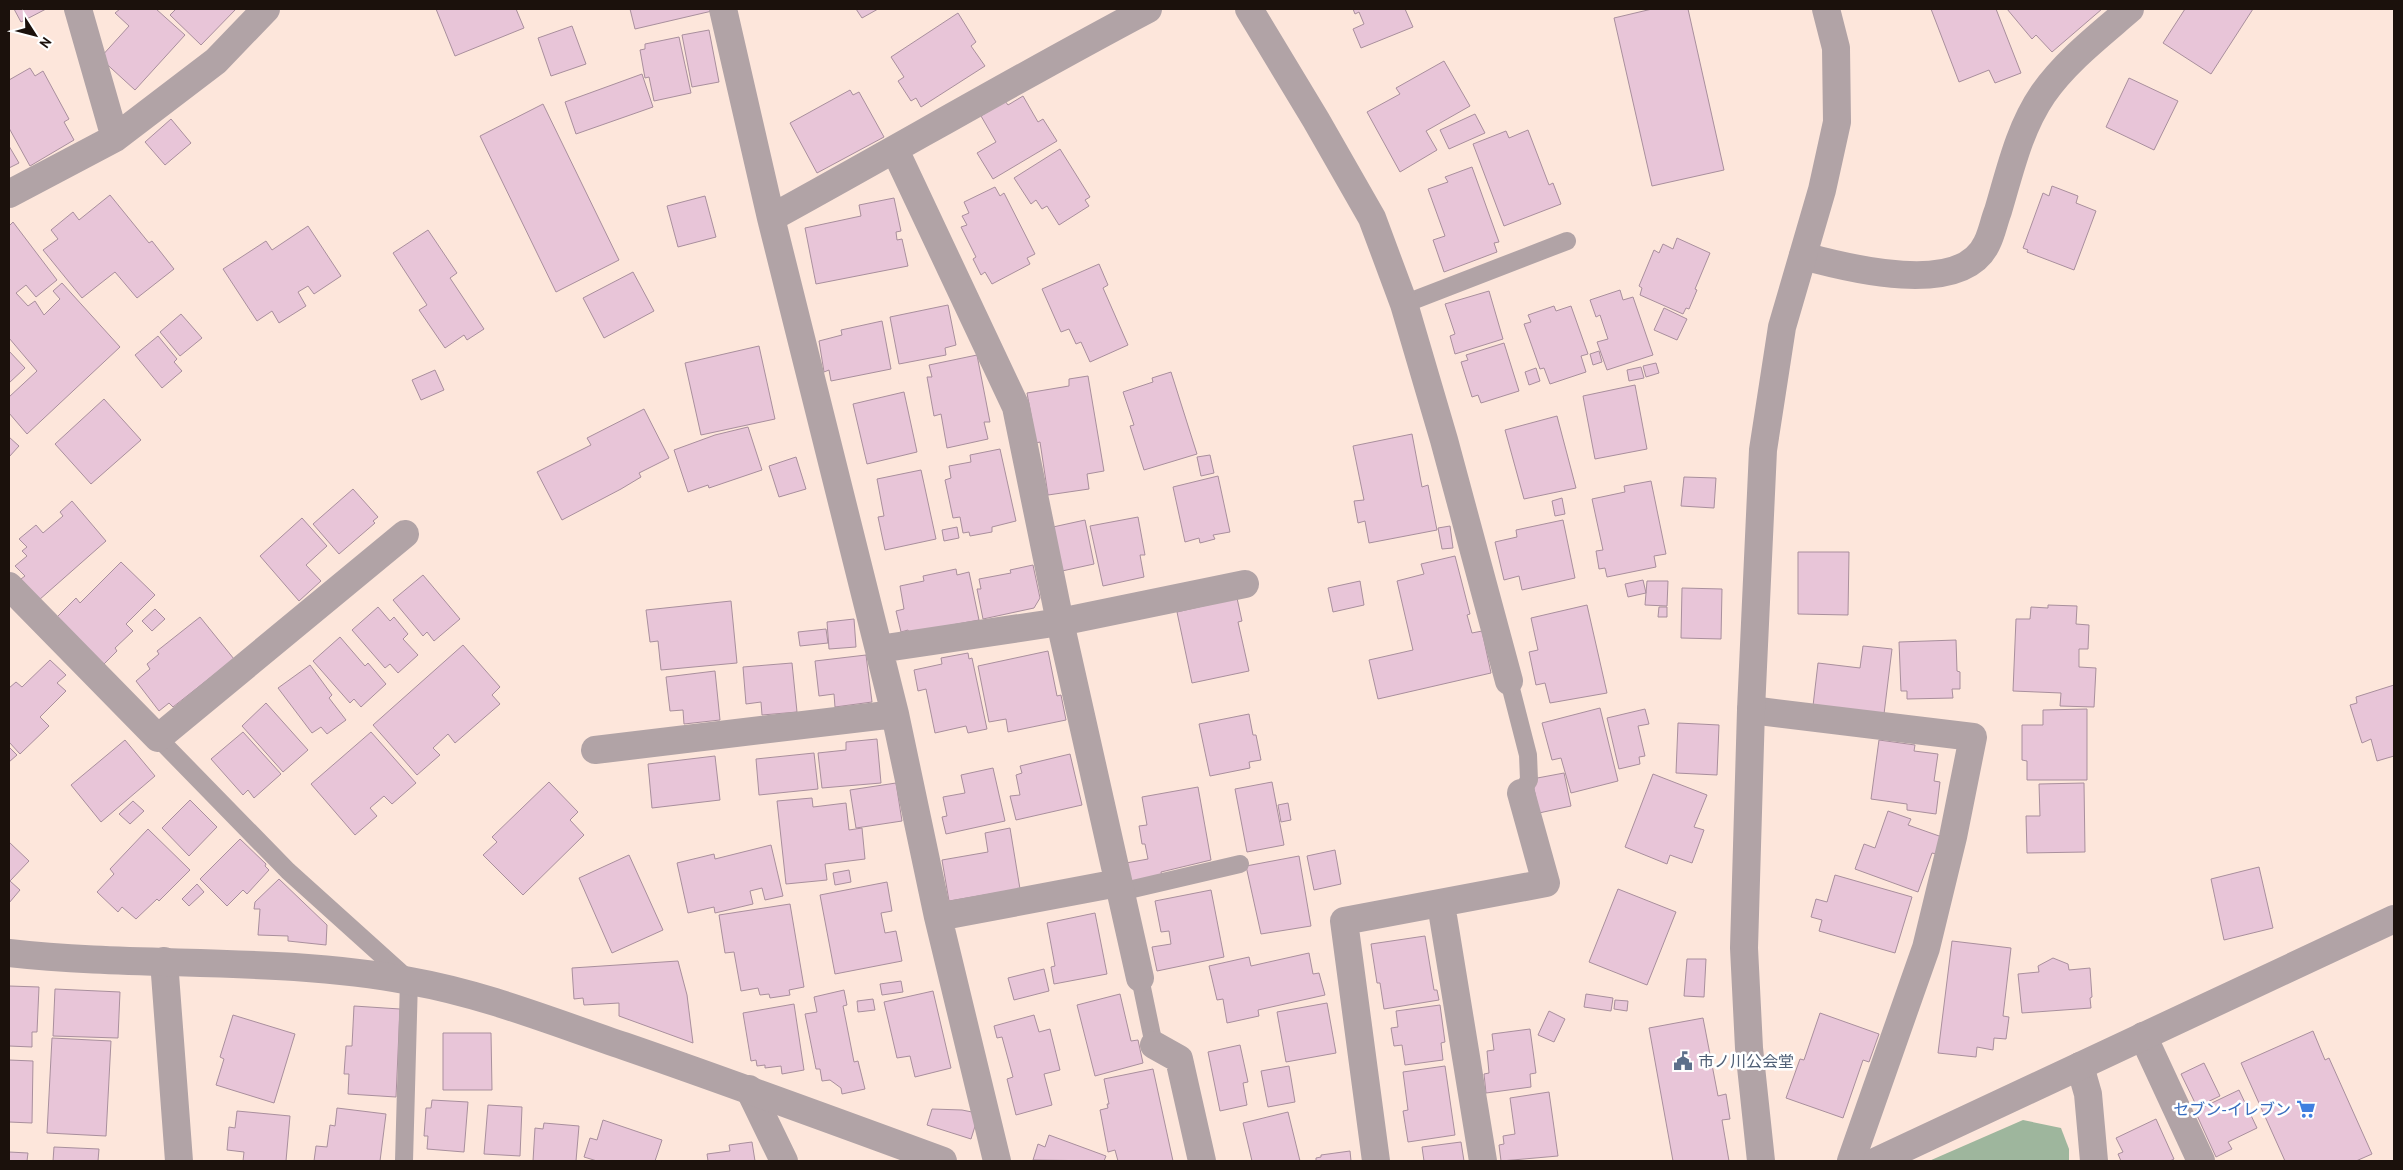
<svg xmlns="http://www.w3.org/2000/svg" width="2403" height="1170" font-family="'PT Sans','Noto Sans JP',sans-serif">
  <rect width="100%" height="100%" fill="#fde6db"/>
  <!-- forest -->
  <path fill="#9eb69d" d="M2023 1120 2061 1128 2069 1149V1161H1929Z"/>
  <!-- building -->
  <path fill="#e8c5d8" stroke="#a98f9d" d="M14 9H46L21 22Z
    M120 9H156L185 35 135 90 100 58 129 26 115 13Z
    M176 9H236L201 45 170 15Z
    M436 9H516L524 28 455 56Z
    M630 9H711L712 11 635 29Z
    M856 9H878L862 18Z
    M1353 9H1405L1413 27 1361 48 1353 29 1364 24 1359 12 1355 14Z
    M1652 9H1688L1724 170 1652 186 1614 18Z
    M1931 9H1996L2021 73 1995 83 1989 70 1959 82Z
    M2007 9H2102L2052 52 2036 35 2032 39Z
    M2185 9H2253L2211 74 2163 43Z
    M958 13 976 42 971 46 985 66 921 107 916 98 911 101 898 81 904 77 891 57Z
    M572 26 586 64 551 76 538 38Z
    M709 30 719 82 692 87 682 35Z
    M679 37 691 93 654 101 649 77 645 78 640 50 645 49V44Z
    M1444 61 1470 106 1426 131 1437 150 1400 172 1367 112 1400 94 1396 88Z
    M30 68 35 76 43 71 69 119 64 122 74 140 30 166 9 128V80Z
    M642 74 653 107 576 134 565 102Z
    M2129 78 2178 101 2154 150 2106 127Z
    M850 90 853 95 859 92 884 137 817 173 790 123Z
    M1023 96 1038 122 1043 119 1057 141 993 179 977 153 996 142 981 116 1005 101 1008 105Z
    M543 104 619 260 556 292 480 136Z
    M1475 114 1485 133 1449 149 1440 130Z
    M171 119 191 143 165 165 145 142Z
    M1528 130 1549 185 1553 183 1561 204 1504 226 1473 144 1506 131 1509 138Z
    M9 146 19 163 9 168Z
    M1060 149 1090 197 1085 200 1089 206 1059 225 1047 206 1042 209 1036 200 1031 204 1014 178Z
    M1472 167 1499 242 1494 243 1497 252 1444 272 1433 240 1445 236 1428 189 1448 182 1445 177Z
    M2052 186 2078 196 2076 203 2096 211 2074 270 2027 252 2028 250 2023 248 2043 193 2049 196Z
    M995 187 1000 196 1004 193 1035 254 1027 258 1030 264 992 284 985 272 981 275 973 259 976 257 961 227 967 225 962 216 969 213 964 202Z
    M110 195 149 243 152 241 174 269 137 298 115 272 82 298 43 250 58 239 51 230 73 212 79 220Z
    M705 196 716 237 678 247 667 206Z
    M894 198 901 231 896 232 897 240 902 239 908 266 816 284 805 228 861 216 859 205Z
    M13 222 57 280 36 297 26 285 16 293 28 306 35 301 44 315 60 299 53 291 62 283 120 347 27 434 9 413V397L37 371 9 338V226Z
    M308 226 341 276 314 294 308 286 298 292 306 306 279 323 272 311 257 321 223 269 266 241 272 250Z
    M428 230 457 273 450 278 484 329 467 340 464 335 445 348 419 310 427 305 393 253Z
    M1677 238 1710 253 1695 289 1697 290 1689 309 1686 308 1683 314 1640 295 1642 288 1639 286 1654 250 1659 253 1663 244 1673 249Z
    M1099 264 1108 285 1103 288 1128 345 1090 362 1081 342 1076 344 1069 329 1061 332 1042 289Z
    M633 272 654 311 604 338 583 298Z
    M1620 290 1623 300 1633 297 1653 355 1607 370 1597 342 1608 339 1600 315 1596 317 1590 300Z
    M1489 291 1503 339 1455 354 1450 336 1455 334 1445 304Z
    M948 305 956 345 945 348 946 355 899 364 890 317Z
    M1554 306 1556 311 1571 306 1588 354 1581 356 1586 372 1550 384 1544 368 1540 369 1524 324 1531 322 1528 315Z
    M1664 308 1687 319 1677 340 1654 330Z
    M181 314 202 338 180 356 160 332Z
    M882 321 891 369 831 381 829 370 824 372 819 341 842 335 841 330Z
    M158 336 177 359 174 362 182 371 162 388 135 355Z
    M1504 343 1519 391 1481 403 1478 395 1472 397 1461 362 1468 360 1466 355Z
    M759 346 775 419 701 435 685 363Z
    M9 351 25 368 9 383Z
    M1599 351 1602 362 1593 365 1590 354Z
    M977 355 990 422H984L988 439 947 448 941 414 934 416 927 377H932L929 365Z
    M1656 363 1659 373 1646 377 1643 366Z
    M1641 367 1644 378 1629 381 1627 370Z
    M1536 368 1540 381 1529 385 1525 372Z
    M435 370 444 390 421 400 412 380Z
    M1171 372 1197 454 1144 470 1130 426 1134 425 1123 392 1153 382 1152 378Z
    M1088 376 1104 471 1087 474 1089 489 1048 495 1040 442 1036 443 1027 393 1069 386V379Z
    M1635 385 1647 449 1595 459 1583 396Z
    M904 392 917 452 867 464 853 404Z
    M104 399 141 440 91 484 55 444Z
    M644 409 669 458 639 473 641 477 621 489 562 520 537 472 591 445 587 438Z
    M1557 416 1576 488 1524 499 1505 430Z
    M748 427 762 470 709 488 708 485 688 492 674 450 715 435Z
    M1412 434 1422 487 1428 485 1437 530 1369 543 1365 521 1358 523 1354 501 1364 500 1353 446Z
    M9 437 19 446 9 457Z
    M1000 449 1016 521 992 527V532L970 536 969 532 963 533 960 517 953 518 945 480 951 478 949 466 971 462 970 455Z
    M1210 455 1214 473 1201 476 1197 457Z
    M796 457 806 489 779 497 769 466Z
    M921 470 936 539 885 550 878 517 884 516 877 479Z
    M1218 476 1230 532 1213 535 1215 539 1200 543 1199 538 1185 542 1173 487Z
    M1684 477 1716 478 1714 508 1681 506Z
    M1651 481 1666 554 1654 556 1656 567 1607 577 1605 568 1599 569 1596 551 1603 550 1592 499 1625 492 1624 486Z
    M353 489 378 517 373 521 375 523 339 554 313 524Z
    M1562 498 1565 514 1555 516 1552 501Z
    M72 501 106 541 39 600 21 579 25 576 15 566 27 556 22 551 27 547 19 539 36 525 43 533 63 516 60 512Z
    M1138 517 1145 555H1140L1144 577 1103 586 1090 526Z
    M302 518 327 546 306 565 321 581 299 601 260 556Z
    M1085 520 1094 564 1062 571 1053 527Z
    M1563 520 1575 578 1522 590 1519 576 1504 580 1495 542 1517 537 1516 530Z
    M1450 526 1453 548 1442 549 1438 528Z
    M957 527 959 538 944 541 942 530Z
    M1798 552H1849L1848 615 1798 614Z
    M1455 556 1470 614 1467 615 1472 633 1482 631 1491 673 1378 699 1369 660 1413 650 1397 581 1424 574 1421 564Z
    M121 562 155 595 126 624 133 631 115 648 117 651 100 668 54 620 76 598 80 603Z
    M1033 565 1040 598 1034 608 983 619 977 589H981L979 579 1011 573 1010 570Z
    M956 569 957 575 969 572 979 620 909 633 908 630 901 632 896 611 904 609 900 586 924 581 923 576Z
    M423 575 460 619 434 641 427 632 423 636 393 600Z
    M1643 580 1646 593 1628 597 1625 584Z
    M1360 581 1364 605 1333 612 1328 588Z
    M1647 581H1668L1667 606 1645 605Z
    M1682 588 1722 589 1721 639 1681 638Z
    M1237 598 1242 621 1238 622 1249 671 1192 683 1177 612Z
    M731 601 737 663 661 670 658 641 650 642 646 610Z
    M1587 605 1607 693 1550 703 1545 683 1536 685 1529 652 1538 650 1531 618Z
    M2048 605 2077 606 2076 624 2089 625 2088 649H2079V667L2096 668 2094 707 2060 706 2061 693 2013 691 2016 619H2030L2031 607 2048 608Z
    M378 607 390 621 394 617 408 634 403 639 418 655 398 673 390 664 385 668 352 630Z
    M1659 607H1667V617H1658Z
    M155 609 165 619 152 631 142 621Z
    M200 617 234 659 173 707 169 703 159 711 136 681 150 669 147 664 159 654 157 651Z
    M854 619 856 647 829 649 827 622Z
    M826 629 828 643 800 646 798 632Z
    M340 637 365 666 368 663 386 684 361 707 354 699 350 703 313 661Z
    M1956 640 1957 671 1960 672V689H1952L1953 698 1907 699V691H1901L1899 642Z
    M463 645 500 687 492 695 500 704 455 743 448 734 433 748 440 755 417 775 373 725Z
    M1863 646 1892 649 1884 714 1813 706 1818 663 1860 668Z
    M1048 651 1057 696 1061 695 1066 720 1008 732 1006 719 989 722 978 666Z
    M968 653 969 659 972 658 987 729 968 733 966 726 935 733 926 689 918 691 914 670 942 664 941 658Z
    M866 655 872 702 835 707 834 694 819 696 815 661Z
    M50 660 66 675 57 683 66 691 40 717 49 726 20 754 9 742V688L16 682 22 687Z
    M792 663 797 712 762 715 761 702 746 704 743 667Z
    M310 665 332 695 329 698 346 720 327 734 321 727 312 733 278 688Z
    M715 671 720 720 684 724 683 710 670 711 666 677Z
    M2394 685V756L2377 761 2371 739 2362 743 2350 705 2357 703 2356 697Z
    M266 703 308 750 283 772 242 726Z
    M1600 708 1618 781 1571 793 1561 758 1552 760 1542 723Z
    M1645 709 1649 724 1638 726 1645 756 1639 757 1640 764 1619 769 1607 718Z
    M2087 709V780H2027V761L2022 760V725H2043V710Z
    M1249 714 1253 735H1256L1261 760 1249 762 1250 768 1210 776 1199 724Z
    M1678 723 1719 725 1717 775 1676 773Z
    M243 732 281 774 254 798 248 790 243 795 211 759Z
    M371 732 416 783 392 804 384 796 370 808 377 816 355 835 311 784Z
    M877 739 881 783 822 788 818 753 846 750V742Z
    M125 740 155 776 101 822 71 785Z
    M1879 740 1915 745 1914 751 1938 754 1934 781 1940 782 1936 814 1907 810V804L1871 799Z
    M9 747 17 755 9 762Z
    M814 753 818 789 759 795 756 759Z
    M1070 754 1082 805 1016 820 1010 796 1020 795 1016 775 1022 773 1020 766Z
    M715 756 720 800 652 808 648 764Z
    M993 768 1005 821 946 834 942 817 947 816 943 797 965 793 961 775Z
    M1564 773 1571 806 1539 813 1532 779Z
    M1653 774 1707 795 1694 827 1704 830 1692 863 1670 855 1667 864 1625 847Z
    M549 782 578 812 570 820 584 835 523 895 483 855 497 842 492 837Z
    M1272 782 1284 845 1247 852 1235 789Z
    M896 783 902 821 856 828 850 790Z
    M2084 783 2085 852 2027 853 2026 816H2040L2039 784Z
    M1198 787 1211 860 1161 872 1162 877 1130 883 1126 863 1148 859 1145 844H1142L1139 826 1147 825 1142 797Z
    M812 798 813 807 846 803 849 830 862 828 865 859 825 864 827 880 786 884 777 801Z
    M190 800 217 827 189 856 162 828Z
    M133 801 144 811 130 824 119 814Z
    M1288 803 1291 820 1281 822 1278 805Z
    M1888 811 1911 819 1908 825 1942 837 1936 854 1932 853 1918 892 1855 869 1864 844 1875 848Z
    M1010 828 1020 889 949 901 942 860 988 852 985 833Z
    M148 829 190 870 159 901 157 899 136 919 122 907 118 912 97 892 114 874 110 869Z
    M240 839 266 864 265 866 269 870 247 894 243 890 227 906 200 879Z
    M9 842 29 861 10 881 20 890 9 903Z
    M771 845 783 896 765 900 762 888 750 891 753 904 715 913 714 907 688 913 677 863 714 854 715 859Z
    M1335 850 1341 884 1314 890 1307 856Z
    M629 855 663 930 612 953 579 878Z
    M1299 856 1311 926 1261 934 1246 866Z
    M2259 867 2273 928 2224 940 2211 879Z
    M849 870 851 882 835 885 833 873Z
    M1835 875 1912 897 1895 953 1819 931 1822 920 1811 917 1816 899 1827 902Z
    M279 879 327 925 326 945 288 941V936L258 935 260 909H254L255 902Z
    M887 882 892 911 881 913 885 933 896 931 902 961 835 974 820 895Z
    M197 884 204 892 189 906 182 899Z
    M1618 889 1676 912 1647 985 1589 962Z
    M1211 890 1224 957 1157 971 1152 947 1171 944 1169 931 1161 932 1155 901Z
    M790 904 804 987 789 990 790 995 770 998 769 994 760 995 758 988 741 991 734 952 725 953 719 915Z
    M1095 913 1107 974 1054 984 1051 967 1055 966 1047 923Z
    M1425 936 1434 990H1437L1439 1000 1384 1009 1380 983H1377L1371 944Z
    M1952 941 2011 948 2003 1016 2009 1017 2006 1039 1994 1038 1993 1050 1977 1047 1976 1057 1938 1053Z
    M1309 953 1313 974 1319 973 1325 995 1258 1010 1259 1016 1227 1023 1223 999 1217 1000 1209 966 1249 957 1251 966Z
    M2053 958 2068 964 2069 970 2090 968 2092 997 2090 998 2091 1008 2022 1013 2018 974 2039 972 2038 966Z
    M1687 959H1706L1704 997 1684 996Z
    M678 961 687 995 693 1043 619 1016V1003L584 1005 583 998 574 999 572 968Z
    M1044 969 1049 991 1014 1000 1008 978Z
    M901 981 903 992 882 995 880 984Z
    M9 986 39 987 37 1032H32V1047L9 1046Z
    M55 989 120 992 118 1038 53 1036Z
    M844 990 847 1005 843 1006 854 1062 858 1061 865 1089 842 1094 841 1088 830 1080 822 1081 820 1069H816L805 1014 817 1012 814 997Z
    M933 991 951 1068 915 1077 910 1056 897 1058 884 1002Z
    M1120 994 1131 1041 1138 1040 1143 1063 1095 1076 1077 1005Z
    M1586 994 1613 998 1611 1011 1584 1007Z
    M873 999 875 1010 858 1012 857 1001Z
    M1615 1000 1628 1001 1627 1011 1614 1009Z
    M1327 1003 1336 1053 1286 1062 1277 1012Z
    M794 1004 804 1070 782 1074 781 1066 765 1068V1065L757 1066 756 1060 751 1061 743 1013Z
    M1440 1005 1445 1042 1441 1043 1443 1060 1405 1065 1402 1045 1394 1046 1391 1028 1398 1027 1396 1011Z
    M354 1006 400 1009 396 1097 348 1094 349 1074H344L346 1046H352Z
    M1549 1011 1565 1019 1554 1042 1538 1035Z
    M1820 1013 1879 1034 1869 1062 1863 1060 1843 1118 1786 1098 1800 1059 1804 1060Z
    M233 1015 295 1034 274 1103 216 1085 224 1059 220 1057Z
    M1034 1015 1039 1032 1050 1029 1060 1070 1044 1074 1052 1105 1016 1115 1007 1079 1013 1077 1002 1037 997 1038 994 1026Z
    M1703 1018 1718 1096 1726 1094 1730 1119 1722 1120 1729 1161H1673L1649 1028Z
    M1530 1029 1536 1073 1530 1074 1531 1087 1486 1093 1484 1074 1489 1073 1487 1051 1494 1050 1492 1034Z
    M2313 1031 2325 1060 2329 1058 2372 1154 2356 1161H2285L2241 1063Z
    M443 1033H491L492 1090H443Z
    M52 1038 111 1041 106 1136 47 1133Z
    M1240 1045 1248 1082 1243 1083 1247 1105 1220 1111 1208 1052Z
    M9 1060 33 1061 32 1123 9 1122Z
    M2204 1063 2220 1096 2197 1107 2181 1074Z
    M1289 1066 1295 1102 1268 1107 1261 1071Z
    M1445 1066 1455 1135 1408 1142 1403 1111 1408 1110 1403 1072Z
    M1153 1069 1173 1161H1118L1115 1150 1108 1152 1100 1110 1108 1108 1107 1104H1109L1104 1079Z
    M2239 1090 2257 1128 2228 1142 2232 1149 2216 1157 2195 1111Z
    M1549 1092 1558 1156 1501 1161 1499 1145 1504 1144 1503 1136 1515 1134 1510 1098Z
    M432 1100 468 1102 464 1152 427 1149 428 1136H424L426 1108H431Z
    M488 1105 522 1107 520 1156 484 1154Z
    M337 1108 386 1114 380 1161H314L316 1146 327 1147 330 1125 335 1126Z
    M932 1109 962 1110 972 1112 976 1123 971 1139 927 1125Z
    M237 1111 290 1116 286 1161H243L244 1152 227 1150 229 1127 235 1128Z
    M1288 1112 1300 1161H1252L1243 1123Z
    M2156 1119 2174 1159 2170 1161H2121L2118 1154 2123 1152 2116 1138Z
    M603 1120 662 1140 655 1161H597L584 1157 590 1138 597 1140Z
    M544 1123 579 1126 576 1161H533L535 1128 543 1129Z
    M1049 1135 1106 1156 1104 1161 1033 1160 1038 1144 1045 1147Z
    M752 1142 755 1161H708L707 1154 730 1151 729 1145Z
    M1461 1142 1464 1161H1424L1422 1147Z
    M54 1147 99 1149 98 1161H53Z
    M1350 1151 1351 1161H1316V1158L1321 1157V1155Z
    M9 1152 28 1153 27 1161H9Z"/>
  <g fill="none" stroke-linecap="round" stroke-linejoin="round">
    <!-- service -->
    <path stroke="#b1a3a6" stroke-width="18" d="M1404 304 1567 241
      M1509 681 1528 755 1529 780 1521 793
      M158 738 288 871 409 980 404 1161
      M1120 892 1240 864
      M1140 978 1154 1045"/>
    <!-- minor -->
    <path stroke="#b1a3a6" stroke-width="28" d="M78 9 115 138
      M723 9 771 218 895 714 938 917 997 1161
      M1249 9 1316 120 1372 218 1404 304 1444 440 1509 681
      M895 150 1016 407 1060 622 1140 978
      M9 194 115 138 216 61 266 9
      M771 218C897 149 1021 76 1148 9
      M1803 256C1847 268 1962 298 1987 243 1992 233 1994 221 1998 211 2010 171 2019 129 2043 94 2066 61 2100 35 2130 9
      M9 586 158 738 405 534
      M879 649 1060 622 1245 584
      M1751 710 1973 737 1953 837 1926 948 1851 1161
      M595 750 895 714
      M1441 904 1483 1161
      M938 917 1118 883
      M164 961 179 1161
      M2143 1036 2201 1161
      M1154 1045 1179 1059 1202 1161
      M2080 1066 2088 1094 2094 1161
      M749 1089 784 1161
      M1376 1161 1344 921 1546 883 1521 793"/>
    <!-- tertiary -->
    <path stroke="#b1a3a6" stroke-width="28" d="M9 953C142 968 278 956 410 981 484 994 553 1022 624 1046 731 1083 837 1122 943 1161
      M1761 1161 1749 1048 1744 948 1751 710 1763 450 1782 327 1822 190 1837 122 1836 48 1826 9
      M1877 1161 2394 919"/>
  </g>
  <!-- icons -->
  <defs>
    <g id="civic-bare" transform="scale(1.5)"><path d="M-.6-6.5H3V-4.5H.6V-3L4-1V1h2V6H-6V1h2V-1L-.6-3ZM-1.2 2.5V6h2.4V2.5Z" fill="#5c6f8a" stroke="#fff" stroke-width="2.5" paint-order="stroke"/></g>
    <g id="supermarket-bare" transform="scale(1.5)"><path d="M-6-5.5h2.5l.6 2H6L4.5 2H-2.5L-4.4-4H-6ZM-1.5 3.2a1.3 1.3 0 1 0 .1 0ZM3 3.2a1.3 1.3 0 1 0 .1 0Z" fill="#3f7fe0" stroke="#fff" stroke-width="2.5" paint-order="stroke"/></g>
  </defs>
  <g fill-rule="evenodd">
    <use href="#civic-bare" x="1683" y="1061"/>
    <use href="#supermarket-bare" x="2306" y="1109"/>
  </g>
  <g text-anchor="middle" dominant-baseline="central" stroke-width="5" stroke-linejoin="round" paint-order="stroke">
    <!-- service labels -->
    <g font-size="16" fill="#4e5e75" stroke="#fff" text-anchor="start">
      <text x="1698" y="1061">市ノ川公会堂</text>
    </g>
    <!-- shop labels -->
    <g font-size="16" fill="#366cbe" stroke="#fff" text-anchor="end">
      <text x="2291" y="1109">セブン-イレブン</text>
    </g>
  </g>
  <!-- border -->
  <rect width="2403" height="1170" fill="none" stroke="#1b110c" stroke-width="20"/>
  <!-- north arrow -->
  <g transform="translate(35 35) rotate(126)" stroke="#ffffff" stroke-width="4" paint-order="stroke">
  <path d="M0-4L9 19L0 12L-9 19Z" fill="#1b110c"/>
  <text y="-8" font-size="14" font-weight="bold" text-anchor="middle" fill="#1b110c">N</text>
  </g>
</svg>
